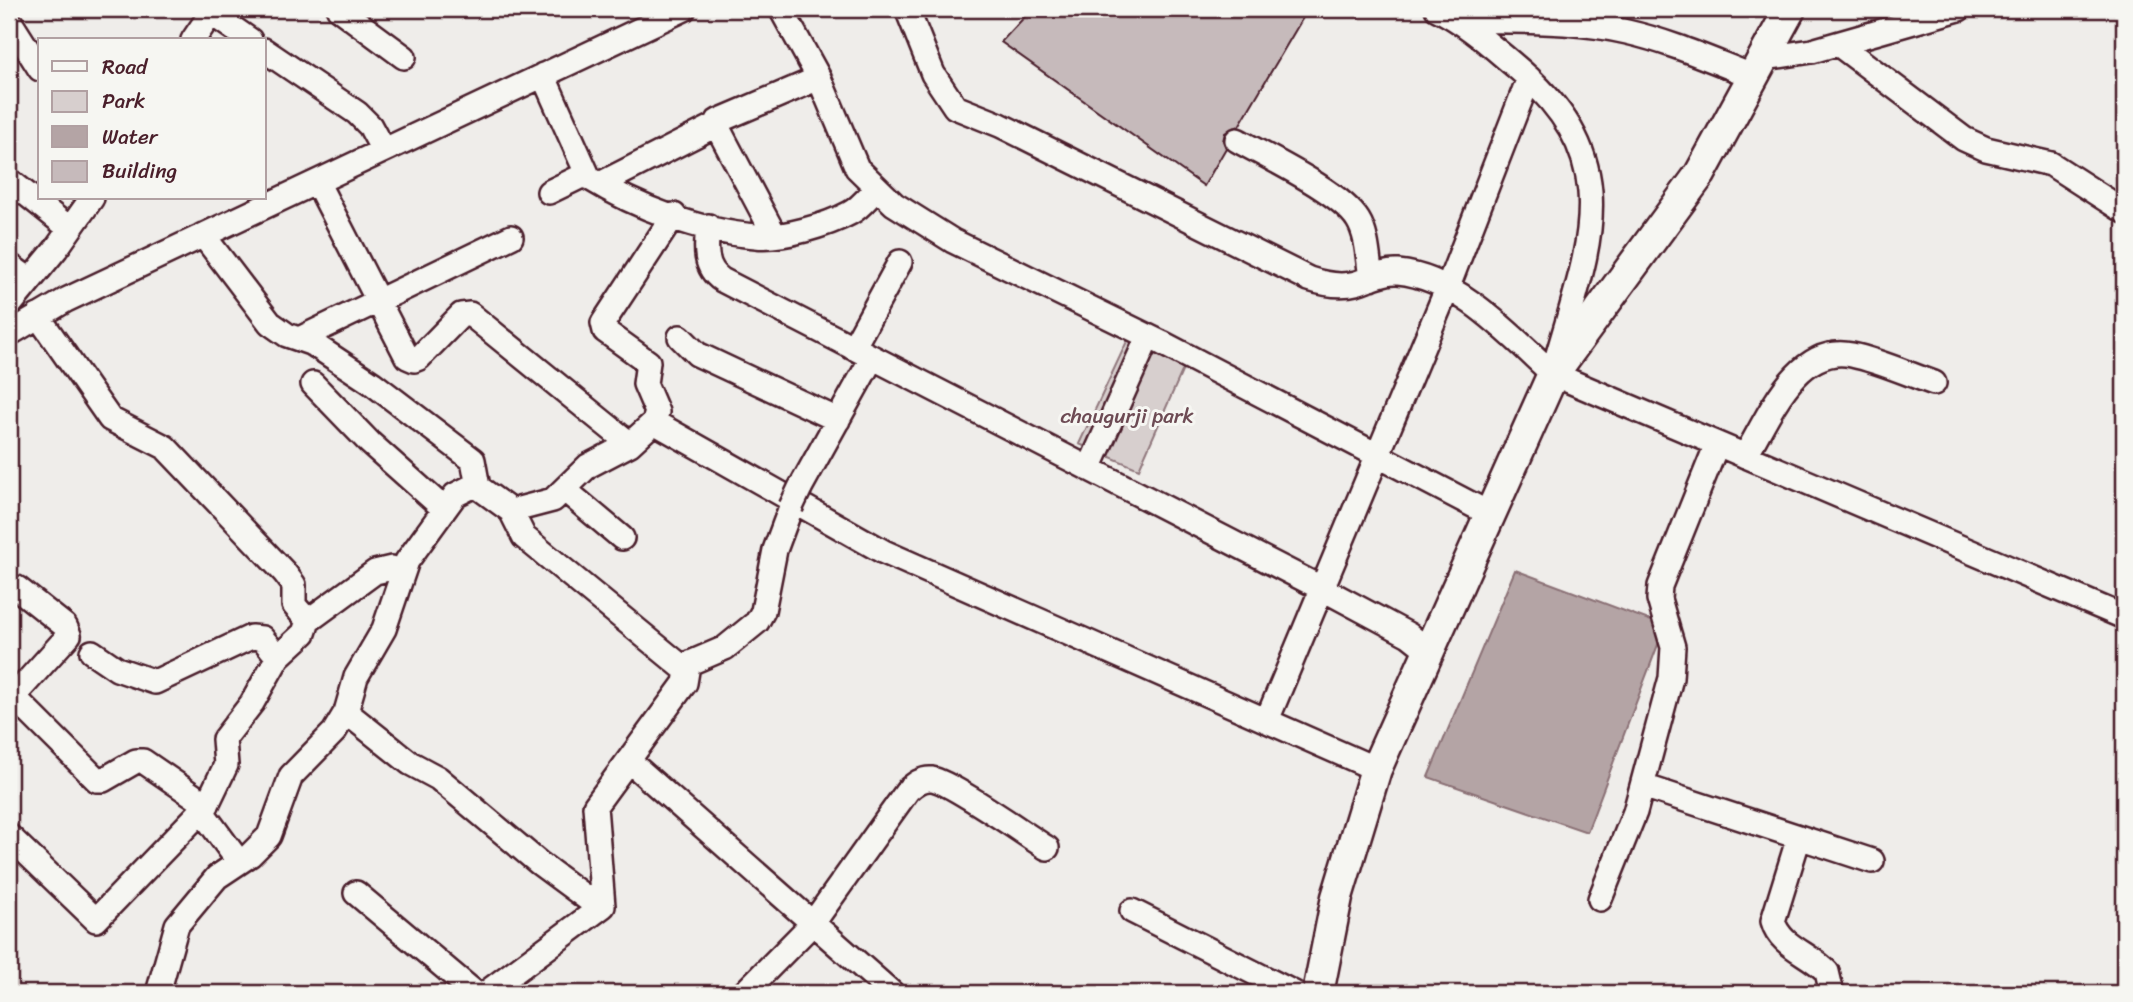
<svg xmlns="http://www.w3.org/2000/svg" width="2133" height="1002" font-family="Sriracha,sans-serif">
  <rect width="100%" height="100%" fill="#efedea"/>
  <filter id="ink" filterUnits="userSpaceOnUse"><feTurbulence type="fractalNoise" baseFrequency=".0143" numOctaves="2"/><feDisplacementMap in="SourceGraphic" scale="14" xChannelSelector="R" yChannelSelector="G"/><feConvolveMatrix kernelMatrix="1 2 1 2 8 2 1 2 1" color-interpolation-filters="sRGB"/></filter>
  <g filter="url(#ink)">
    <!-- green -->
    <path fill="#d7cfce" stroke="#90777c" stroke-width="2" d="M1128 339 1184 367 1139 469 1079 444Z"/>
    <!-- water -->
    <path fill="#b4a4a5" stroke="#8a6f74" stroke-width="2" d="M1515 570 1665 626 1587 832 1428 777Z"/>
    <!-- building -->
    <path fill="#c6babb" stroke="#4a1f2b" stroke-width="2" d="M1032 9H1308L1239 126 1225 133 1223 141 1226 148 1204 186 1001 42Z"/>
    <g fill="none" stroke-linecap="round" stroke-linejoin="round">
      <!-- minor casing -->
      <g stroke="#4a1f2b" stroke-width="28">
        <path id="minor" d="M339 9 404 57
          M781 9 819 78 857 168 894 204 953 241 1162 343 1490 514
          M907 9 933 74 955 107 1000 125 1309 279C1324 284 1341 287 1356 283 1370 279 1383 271 1398 272 1459 278 1510 335 1553 374L2124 617
          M1437 9C1466 23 1489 44 1514 65 1627 159 1591 239 1556 361
          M211 13 250 40
          M9 20 40 69
          M1459 20C1514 22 1574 19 1627 32 1671 42 1713 61 1755 77
          M193 40 214 9
          M1838 44 1964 139 1986 149 2051 164 2124 211
          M264 50 357 113 370 126 383 150
          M1765 58 1812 51 1959 9
          M543 75 589 178C636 207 701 232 756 236 781 239 828 225 850 213 860 208 869 196 877 188
          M1237 140C1267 157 1341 192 1358 220 1368 236 1368 260 1371 278
          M9 180 70 229
          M317 182 407 357 414 360 419 358 461 315 470 314 630 444
          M600 184 718 124
          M549 192 582 176 589 178
          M708 226C706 246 703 267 722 280L1323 589 1409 635 1428 650
          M774 234 720 132 718 121 819 78
          M203 235 270 323 287 335 313 344 372 383 473 460 478 487 511 511 524 537 687 671 685 683 595 806 603 906 486 993
          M9 265 30 280
          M9 306 56 249 92 198
          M38 316 110 419 165 447 284 572 294 585V605L308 621 304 633 278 657 252 703 224 739 226 765 203 813 239 862
          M9 334 66 300 684 9
          M680 337 697 354 838 420
          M299 339 511 237
          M853 348 900 262
          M313 384 370 443 444 509
          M654 422 884 552 1376 769
          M1745 456C1768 419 1796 343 1852 355 1880 361 1908 374 1934 383
          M1089 469 1148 337
          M800 488 872 358
          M565 490 622 538
          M511 511 553 500 588 466 630 444 654 422 657 412 645 384 648 362 605 331 603 323 674 215
          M308 621 375 572 392 568
          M92 652 117 669 155 682 251 637 262 638 278 657
          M683 666 725 648 757 622 763 611 775 550 791 507
          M9 692 97 780H103L136 761H143L207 805 96 920 9 836
          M14 696 69 635 65 626 17 588
          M346 712 410 763 438 778 539 863 600 908
          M1267 720 1447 289 1529 78
          M629 761 892 993
          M1643 786 1872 861
          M1799 837 1773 921C1780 947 1810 953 1827 972L1832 993
          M356 893 475 993
          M1600 899 1635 812 1671 678 1673 647 1659 599 1660 586 1717 444
          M1132 911 1294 993
          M158 993 177 925 217 877 250 855 269 836 291 776 334 732 346 712 356 677 384 629 407 561 455 495 477 484
          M744 993 813 923 908 790C915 784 922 778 932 779 951 782 1026 835 1047 848"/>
      </g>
      <!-- major casing -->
      <g stroke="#4a1f2b" stroke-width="35">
        <path id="major" d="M1318 993 1337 897 1376 769 1553 374 1700 174 1790 9"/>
      </g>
      <!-- minor -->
      <use href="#minor" stroke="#f6f6f2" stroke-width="23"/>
      <!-- major -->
      <use href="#major" stroke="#f6f6f2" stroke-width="30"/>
      <!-- minor-bridge casing -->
      <g stroke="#4a1f2b" stroke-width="28" stroke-linecap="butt">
        <path id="minor-bridge" d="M791 507 800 488"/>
      </g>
      <!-- minor-bridge -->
      <use href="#minor-bridge" stroke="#f6f6f2" stroke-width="23"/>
    </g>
  </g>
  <g text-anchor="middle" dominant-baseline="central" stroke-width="6" stroke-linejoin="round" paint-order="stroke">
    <!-- park labels -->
    <g font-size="21" fill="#6d4b54" stroke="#f6f6f2">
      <text x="1127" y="416">chaugurji park</text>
    </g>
  </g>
  <!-- margin -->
  <rect width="2133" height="1002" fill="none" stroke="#f6f6f2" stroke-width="35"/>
  <rect x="18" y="18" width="2098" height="967" fill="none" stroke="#4a1f2b" stroke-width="2.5" filter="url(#ink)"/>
  <!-- legend -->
  <rect x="38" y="38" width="228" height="161" fill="#f6f6f2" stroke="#b1a0a2" stroke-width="2"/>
  <rect x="52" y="61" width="35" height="10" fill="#f6f6f2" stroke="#b1a0a2" stroke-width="2"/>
  <text x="102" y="74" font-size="21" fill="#4a1f2b">Road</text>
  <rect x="52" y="91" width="35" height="21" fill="#d7cfce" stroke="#b1a0a2" stroke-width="2"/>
  <text x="102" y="108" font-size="21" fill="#4a1f2b">Park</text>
  <rect x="52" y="126" width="35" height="21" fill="#b4a4a5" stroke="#b1a0a2" stroke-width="2"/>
  <text x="102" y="144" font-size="21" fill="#4a1f2b">Water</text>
  <rect x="52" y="161" width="35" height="21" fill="#c6babb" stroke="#b1a0a2" stroke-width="2"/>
  <text x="102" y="178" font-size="21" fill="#4a1f2b">Building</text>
</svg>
